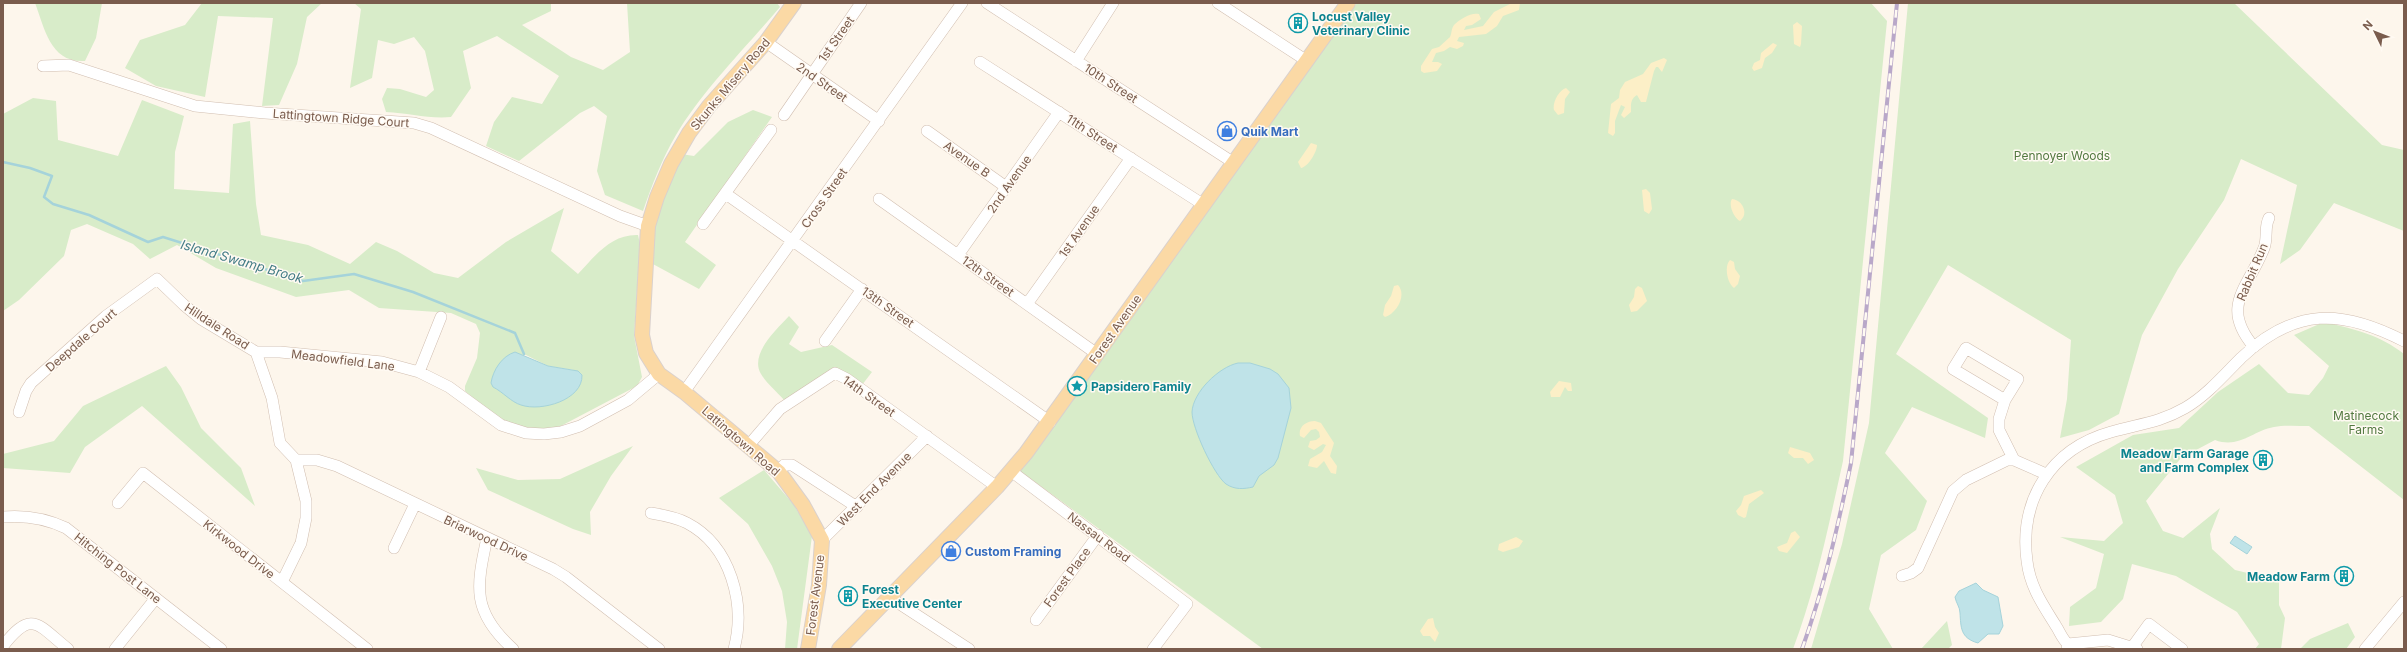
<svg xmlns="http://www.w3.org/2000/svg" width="2407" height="652" font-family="Inter,sans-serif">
  <rect width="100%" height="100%" fill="#fdf6ec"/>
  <!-- green -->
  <path fill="#d8ecc9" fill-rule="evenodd" d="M35 3H102L96 38 85 61C50 63 45 29 35 3Z
    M202 3H322L307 17 297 64 279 105 262 106 273 18 218 16 205 97 156 86 125 68 140 40 185 25Z
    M354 3H551V11L522 25 571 57 603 70 630 52 627 3H777L780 7C747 46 701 92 676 135 662 159 652 185 643 211L605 195 597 171 607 116 594 106 580 113 519 161 486 146 494 122 512 97 542 104 559 76 497 36 463 51 471 88 451 117C429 119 408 113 386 112L382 99 387 88 400 89 426 97 434 90 425 51 414 37 394 44 378 40 372 78 350 88 361 9Z
    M1357 3H1871L1887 21 1843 461C1829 524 1816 588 1793 649H1263L1016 468 1159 276Z
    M1908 3H2234L2382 145 2404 150V231L2334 203 2300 250 2280 264 2297 185 2241 159 2224 200 2178 269 2142 335 2119 414 2089 430 2060 438 2067 399 2071 340 1948 265 1896 354 1988 418 1985 438 1912 407 1885 453 1927 501 1916 530 1881 555 1869 609 1893 649H1811L1842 544 1869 423Z
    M33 98 56 101 58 140 118 156 142 100 184 116 175 152 174 189 229 193 233 124 250 121 256 204 261 235 308 245 350 264 376 242 397 251 434 273 458 278 506 242 564 208 551 251 578 274C595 256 611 234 638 235L640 244 634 336 642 377 637 386 559 427 542 430 518 427 492 414 465 391V386L477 358 480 333 476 324 451 313 379 308 349 290 296 297 216 268 177 245 150 259 133 244 87 224 71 230 64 256 19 300 3 311V114ZM524 354 548 366 573 370 499 390 493 387Z
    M753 110 772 117 685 242 716 265 699 289 651 263 654 225 681 154 694 156 728 122Z
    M789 316 799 327 789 344 801 352 832 345 872 372 862 385 834 369 784 400C777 392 767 384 761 374 749 354 777 329 789 316Z
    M2324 322C2354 329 2380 335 2404 354V500L2309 426C2298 426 2285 425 2274 427 2252 431 2239 449 2215 440L2181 458 2146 501 2163 531 2183 538 2220 508 2210 534 2212 549 2235 570 2256 575H2279V605L2285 618 2281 649H2255L2259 644 2237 612 2176 576 2132 564 2123 599 2101 622 2069 626 2070 607 2096 588 2104 554 2060 537 2104 541 2123 523 2115 495 2076 467 2133 435 2179 428 2218 392 2259 364 2288 393 2309 395 2323 378 2329 366 2294 335Z
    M166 366 181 387 201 428 241 468 255 506 142 406 85 447 70 473 3 468V454L54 441 83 406Z
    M633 446 611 476 590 512 591 535 573 529 488 490 476 468 518 480 560 479Z
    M764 470 794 505 812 536 797 649H785L787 622 782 591 772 566 748 524 719 498Z
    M1947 621 1952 645 1948 649H1921Z
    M2348 623 2355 637 2346 649H2300L2310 639Z"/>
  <!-- sand -->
  <path fill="#fcefc7" d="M1512 3H1520L1519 10 1503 16 1497 26 1486 34 1459 37 1457 41 1464 43 1463 46 1457 49 1450 47 1444 51 1436 53 1432 62H1438L1442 64 1437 71 1424 73 1421 71V66L1432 49 1439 47 1450 37C1452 33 1451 29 1454 25 1460 19 1471 12 1479 14L1481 19 1472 25 1466 26 1464 30 1483 26 1494 12Z
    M1797 22 1802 26 1801 44 1800 47 1794 44 1793 25Z
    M1773 43 1777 45 1772 53 1765 58 1762 68 1754 71 1752 68 1754 63 1760 60 1761 53Z
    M1664 58 1667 60 1662 72 1658 67H1656L1654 71 1646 102H1641L1637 95C1630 99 1631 105 1631 112L1624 118 1621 115 1625 107 1621 105 1615 121V133L1613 136 1608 133 1611 104 1619 98 1620 90 1625 82 1643 74 1651 63Z
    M1566 88 1570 92 1565 99 1564 113 1558 115 1554 110C1552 103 1559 90 1566 88Z
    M1311 143 1317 145C1317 152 1308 167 1301 168L1298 162Z
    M1646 189 1650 193 1652 209 1649 214 1644 211 1642 190Z
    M1732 199C1743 200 1749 214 1740 221 1734 218 1728 205 1732 199Z
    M1730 260 1734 262 1735 269 1740 276 1738 284 1734 288C1727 283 1724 266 1730 260Z
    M1398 285C1407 295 1397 313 1385 317L1383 315 1385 305 1391 296 1394 286Z
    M1638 286 1642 288 1647 301 1637 311 1631 312 1629 305 1634 297 1635 289Z
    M1559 381 1571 383 1572 391H1568L1565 387 1560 397H1551L1550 392Z
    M1315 421 1321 423 1334 443 1330 456 1337 466 1336 474 1331 473 1324 461 1317 468 1308 466 1310 459 1322 452 1326 445 1323 444 1314 450 1308 447 1310 441 1316 440 1320 437 1319 432 1316 429 1311 430 1304 438 1300 436C1298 427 1306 421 1315 421Z
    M1790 447 1810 453 1814 460 1808 464 1803 458H1794L1788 453Z
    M1761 490 1764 493 1749 504 1746 517 1744 518 1738 515 1736 511 1741 505 1744 496Z
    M1795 531 1800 537 1787 553 1779 551 1777 547 1787 543 1791 533Z
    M1516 537 1523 541 1519 547 1503 552 1498 550 1499 544Z
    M1433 618 1435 627 1439 633 1435 642 1430 636H1423L1420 631 1428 619Z"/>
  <!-- water -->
  <path fill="#bfe3e8" stroke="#a5d3da" d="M515 352 548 366 578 371 582 375C583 400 541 412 521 405 511 402 503 392 493 387L491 383C493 370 502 356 515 352Z
    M1238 363H1250L1270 369 1278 374 1289 388 1291 408 1278 458 1274 465 1259 476 1253 487C1244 489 1235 490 1226 484 1214 475 1192 428 1192 412 1193 392 1219 367 1238 363Z
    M2235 536 2252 547 2247 554 2230 543Z
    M1976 583 1983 590 1998 597 2003 626 1999 634H1988L1978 643C1960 638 1961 627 1960 613 1960 607 1956 603 1955 597L1959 591Z"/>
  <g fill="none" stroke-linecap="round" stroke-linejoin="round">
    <!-- stream -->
    <path stroke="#a5d3da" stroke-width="2.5" d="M3 162 30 168 52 176 44 197 53 204 89 215 148 242 163 237 303 281 354 274 413 292 515 333 524 354"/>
    <!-- minor casing -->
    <g stroke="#d1beb0" stroke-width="12">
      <path id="minor" d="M987 3 1234 163
        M1218 3 1307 61
        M766 42 879 121
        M1076 61 1113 3
        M980 62 1204 205
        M43 66 69 65 195 106 265 113 414 123 431 128 620 216 648 226
        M784 115 861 3
        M927 131 1006 187
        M726 194 1050 422
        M879 199 1097 354
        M703 224 771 130
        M958 255 1059 112
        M1027 304 1131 158
        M825 341 862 289
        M2254 347C2219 306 2249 287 2264 248 2268 238 2264 227 2269 218
        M256 352H280L382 362 419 372 449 387 501 425 526 433 544 434 561 432 580 426 628 400 659 374
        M419 372 441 317
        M684 392 962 3
        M2005 400 1953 369 1966 348 2018 379 2005 400 1999 419V430L2014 460 2046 474
        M19 412 26 391 31 383 106 316 157 279 184 305 201 319 256 352 272 398 280 443 296 460 306 501V518L301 543 282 582
        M748 446 780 409 835 373 847 379 997 487
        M296 460H317L337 466 553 569 566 577 659 649
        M1011 471 1187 604 1153 649
        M779 472 784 465H792L857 507
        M118 503 143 473 367 649
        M651 513C663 515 676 517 687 523 731 546 746 604 734 649
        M3 517C26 515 45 518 66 528L221 649
        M487 538C476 588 472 612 513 649
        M822 540 927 436
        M394 548 415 504
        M1902 576 1911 573 1918 568 1953 491 1966 480 2007 460H2014
        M889 597 969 649
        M1036 620 1098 535
        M2068 644 2108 640 2137 649
        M3 646C32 609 37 624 68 649
        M2133 646 2149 624 2182 649
        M115 649 156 598
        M2067 649 2068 644C2062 639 2060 632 2056 626 2043 605 2030 587 2027 561 2019 501 2050 449 2111 432 2138 424 2159 423 2185 408 2206 396 2224 375 2241 358 2295 307 2342 309 2404 341
        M2365 649 2404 602"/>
    </g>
    <!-- major casing -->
    <g stroke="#dad1cd" stroke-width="16">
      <path id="major" d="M794 3 766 42 709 106 689 133 671 164 657 197 648 226 642 335 646 353 659 374 684 392 779 472 803 505 822 540 819 585 808 649
        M839 649 997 487 1026 453 1348 3"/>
    </g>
    <!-- minor -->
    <use href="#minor" stroke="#fff" stroke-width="11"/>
    <!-- major -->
    <use href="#major" stroke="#fbd9a5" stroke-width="14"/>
    <!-- rail casing -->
    <g stroke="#b9a8c9" stroke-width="4">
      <path id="rail" d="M1802 649C1824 588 1838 526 1851 463L1897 3"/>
    </g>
    <!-- rail -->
    <use href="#rail" stroke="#fffaf3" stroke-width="2.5" stroke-dasharray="8" stroke-linecap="butt"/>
  </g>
  <!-- icons -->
  <defs>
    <g id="building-ring" transform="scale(1)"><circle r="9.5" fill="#fffaf3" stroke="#0f9aa8" stroke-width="1.5"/><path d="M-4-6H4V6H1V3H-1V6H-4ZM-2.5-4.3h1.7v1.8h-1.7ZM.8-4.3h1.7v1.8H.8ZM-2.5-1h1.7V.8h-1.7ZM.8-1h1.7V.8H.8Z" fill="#0f9aa8"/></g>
    <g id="shop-ring" transform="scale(1)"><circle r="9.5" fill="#fffaf3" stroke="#3f7fe0" stroke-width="1.5"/><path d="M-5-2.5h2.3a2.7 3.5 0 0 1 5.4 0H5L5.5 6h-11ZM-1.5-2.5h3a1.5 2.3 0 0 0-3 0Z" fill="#3f7fe0"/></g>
    <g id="sight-ring" transform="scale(1)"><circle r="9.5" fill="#fffaf3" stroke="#0f9aa8" stroke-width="1.5"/><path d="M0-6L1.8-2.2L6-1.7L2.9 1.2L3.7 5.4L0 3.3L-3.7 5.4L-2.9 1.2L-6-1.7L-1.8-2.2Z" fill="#0f9aa8"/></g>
  </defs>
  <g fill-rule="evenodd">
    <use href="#building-ring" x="1298" y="23"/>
    <use href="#shop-ring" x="1227" y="131"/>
    <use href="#sight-ring" x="1077" y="386"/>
    <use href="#building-ring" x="2263" y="460"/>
    <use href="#shop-ring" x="951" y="551"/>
    <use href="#building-ring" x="2344" y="576"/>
    <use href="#building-ring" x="848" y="596"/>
  </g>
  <g text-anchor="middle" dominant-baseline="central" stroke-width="3" stroke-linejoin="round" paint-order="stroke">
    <!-- culture labels -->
    <g font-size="12" font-weight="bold" fill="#0d838f" stroke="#fffaf3" text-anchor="start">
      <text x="1312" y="16">Locust Valley<tspan x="1312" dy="14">Veterinary Clinic</tspan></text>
      <text x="1091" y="386">Papsidero Family</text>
      <text x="2249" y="453" text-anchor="end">Meadow Farm Garage<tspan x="2249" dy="14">and Farm Complex</tspan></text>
      <text x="2330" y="576" text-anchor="end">Meadow Farm</text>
      <text x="862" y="589">Forest<tspan x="862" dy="14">Executive Center</tspan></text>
    </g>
    <!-- street labels -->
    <g font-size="12" fill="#7a5c4d" stroke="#fffaf3">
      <text transform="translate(836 39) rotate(-55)">1st Street</text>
      <text transform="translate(822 82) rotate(35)">2nd Street</text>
      <text transform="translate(1111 83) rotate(33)">10th Street</text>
      <text transform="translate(730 84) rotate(-50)">Skunks Misery Road</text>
      <text transform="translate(341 118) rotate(4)">Lattingtown Ridge Court</text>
      <text transform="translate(1092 133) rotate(33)">11th Street</text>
      <text transform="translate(967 159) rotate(35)">Avenue B</text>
      <text transform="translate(1009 184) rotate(-55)">2nd Avenue</text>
      <text transform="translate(824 198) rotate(-55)">Cross Street</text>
      <text transform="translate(1079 231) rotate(-55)">1st Avenue</text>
      <text transform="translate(2252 272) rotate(-67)">Rabbit Run</text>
      <text transform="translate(988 276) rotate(35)">12th Street</text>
      <text transform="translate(888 307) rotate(35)">13th Street</text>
      <text transform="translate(217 326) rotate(33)">Hilldale Road</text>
      <text transform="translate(1115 329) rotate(-55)">Forest Avenue</text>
      <text transform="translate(81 340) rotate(-41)">Deepdale Court</text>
      <text transform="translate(343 360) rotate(7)">Meadowfield Lane</text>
      <text transform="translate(869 396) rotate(35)">14th Street</text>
      <text transform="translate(741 441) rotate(41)">Lattingtown Road</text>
      <text transform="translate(874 489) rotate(-45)">West End Avenue</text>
      <text transform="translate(1099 537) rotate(37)">Nassau Road</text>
      <text transform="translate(486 538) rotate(25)">Briarwood Drive</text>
      <text transform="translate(239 549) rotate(38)">Kirkwood Drive</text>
      <text transform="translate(118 568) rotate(38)">Hitching Post Lane</text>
      <text transform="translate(1067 577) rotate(-54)">Forest Place</text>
      <text transform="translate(815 595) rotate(-83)">Forest Avenue</text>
    </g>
    <!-- shop labels -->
    <g font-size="12" font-weight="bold" fill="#366cbe" stroke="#fffaf3" text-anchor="start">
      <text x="1241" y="131">Quik Mart</text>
      <text x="965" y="551">Custom Framing</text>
    </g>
    <!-- park labels -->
    <g font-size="12" fill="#537a41" stroke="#fffaf3">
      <text x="2062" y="155">Pennoyer Woods</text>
      <text x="2366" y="415">Matinecock<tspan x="2366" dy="14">Farms</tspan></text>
    </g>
    <!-- water labels -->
    <g font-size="13" font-style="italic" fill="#437c86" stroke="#fffaf3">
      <text transform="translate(242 261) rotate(16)">Island Swamp Brook</text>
    </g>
  </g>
  <!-- border -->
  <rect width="2407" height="652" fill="none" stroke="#7a5c4d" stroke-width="8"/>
  <!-- north arrow -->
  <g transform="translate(2375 32) rotate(313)" stroke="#fffaf3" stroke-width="3" paint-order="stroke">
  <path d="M0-3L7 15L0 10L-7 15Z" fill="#7a5c4d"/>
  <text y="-6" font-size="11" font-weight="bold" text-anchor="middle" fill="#7a5c4d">N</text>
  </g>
</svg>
